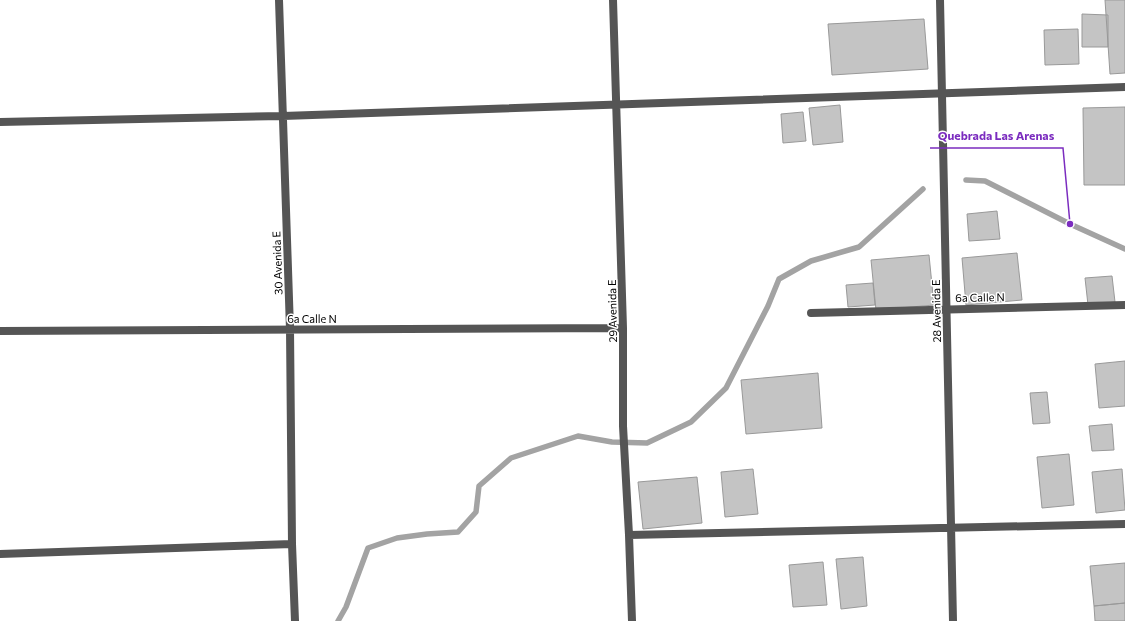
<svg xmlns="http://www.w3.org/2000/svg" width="1125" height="621" font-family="Commissioner,sans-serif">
  <rect width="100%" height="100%" fill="#fff"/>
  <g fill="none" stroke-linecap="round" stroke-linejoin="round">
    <!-- stream -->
    <path stroke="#a3a3a3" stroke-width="5.5" d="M966 180 985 181 1070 224 1125 249
      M338 621 346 607 368 548 397 538 427 534 458 532 476 512 479 486 511 458 578 436 612 442 647 443 691 422 726 388 768 306 779 279 811 261 859 247 923 189"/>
  </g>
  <!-- building -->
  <path fill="#c4c4c4" stroke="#999" d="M1105 0H1125V73L1110 74Z
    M1082 14 1108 15V47H1082Z
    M924 19 928 69 832 75 828 24Z
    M1078 29 1079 64 1045 65 1044 30Z
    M840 105 843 142 813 145 809 108Z
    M1125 107V185H1084L1083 108Z
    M803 112 806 141 783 143 781 114Z
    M997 211 1000 239 969 241 967 214Z
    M1017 253 1022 300 966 305 962 258Z
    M929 255 934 305 876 310 871 260Z
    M1112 276 1115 302 1088 305 1085 278Z
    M873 283 875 305 848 307 846 285Z
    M1125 361V406L1099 408 1095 364Z
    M818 373 822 428 746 434 741 380Z
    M1047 392 1050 423 1033 424 1030 393Z
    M1112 424 1114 450 1092 451 1089 426Z
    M1069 454 1074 505 1042 508 1037 457Z
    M753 469 758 514 725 517 721 472Z
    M1122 469 1125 510 1096 513 1092 472Z
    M697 477 702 523 643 529 638 482Z
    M863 557 867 606 841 609 836 559Z
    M823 562 827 605 793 607 789 565Z
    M1125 563V603L1094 606 1090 566Z
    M1125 603V621H1095L1094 606Z"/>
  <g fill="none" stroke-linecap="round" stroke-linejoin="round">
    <!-- street -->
    <path stroke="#555" stroke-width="8" d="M279 0 290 329 292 544 295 621
      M613 0 623 328V426L629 535 632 621
      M940 0 953 621
      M0 122 283 116 1125 87
      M811 313 1125 305
      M0 331 623 328
      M629 535 1125 524
      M0 554 292 544"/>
  </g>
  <g text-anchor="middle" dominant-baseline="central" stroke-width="3" stroke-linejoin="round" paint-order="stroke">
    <!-- street labels -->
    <g font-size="11" fill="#000" stroke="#fff">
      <text transform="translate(277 263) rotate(-92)">30 Avenida E</text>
      <text transform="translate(980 297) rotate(-1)">6a Calle N</text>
      <text transform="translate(612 311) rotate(-91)">29 Avenida E</text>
      <text transform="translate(936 311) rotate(-91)">28 Avenida E</text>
      <text x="312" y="318">6a Calle N</text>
    </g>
  </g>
  <!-- callouts -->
  <path fill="none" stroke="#7b2cbf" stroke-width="1.5" d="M1070 224L1063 148H930"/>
  <circle fill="#7b2cbf" stroke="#fff" stroke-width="1.5" cx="1070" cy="224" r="4"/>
  <g font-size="12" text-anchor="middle" font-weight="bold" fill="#7b2cbf" stroke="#fff" stroke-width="3" stroke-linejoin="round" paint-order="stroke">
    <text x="996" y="140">Quebrada Las Arenas</text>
  </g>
</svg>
